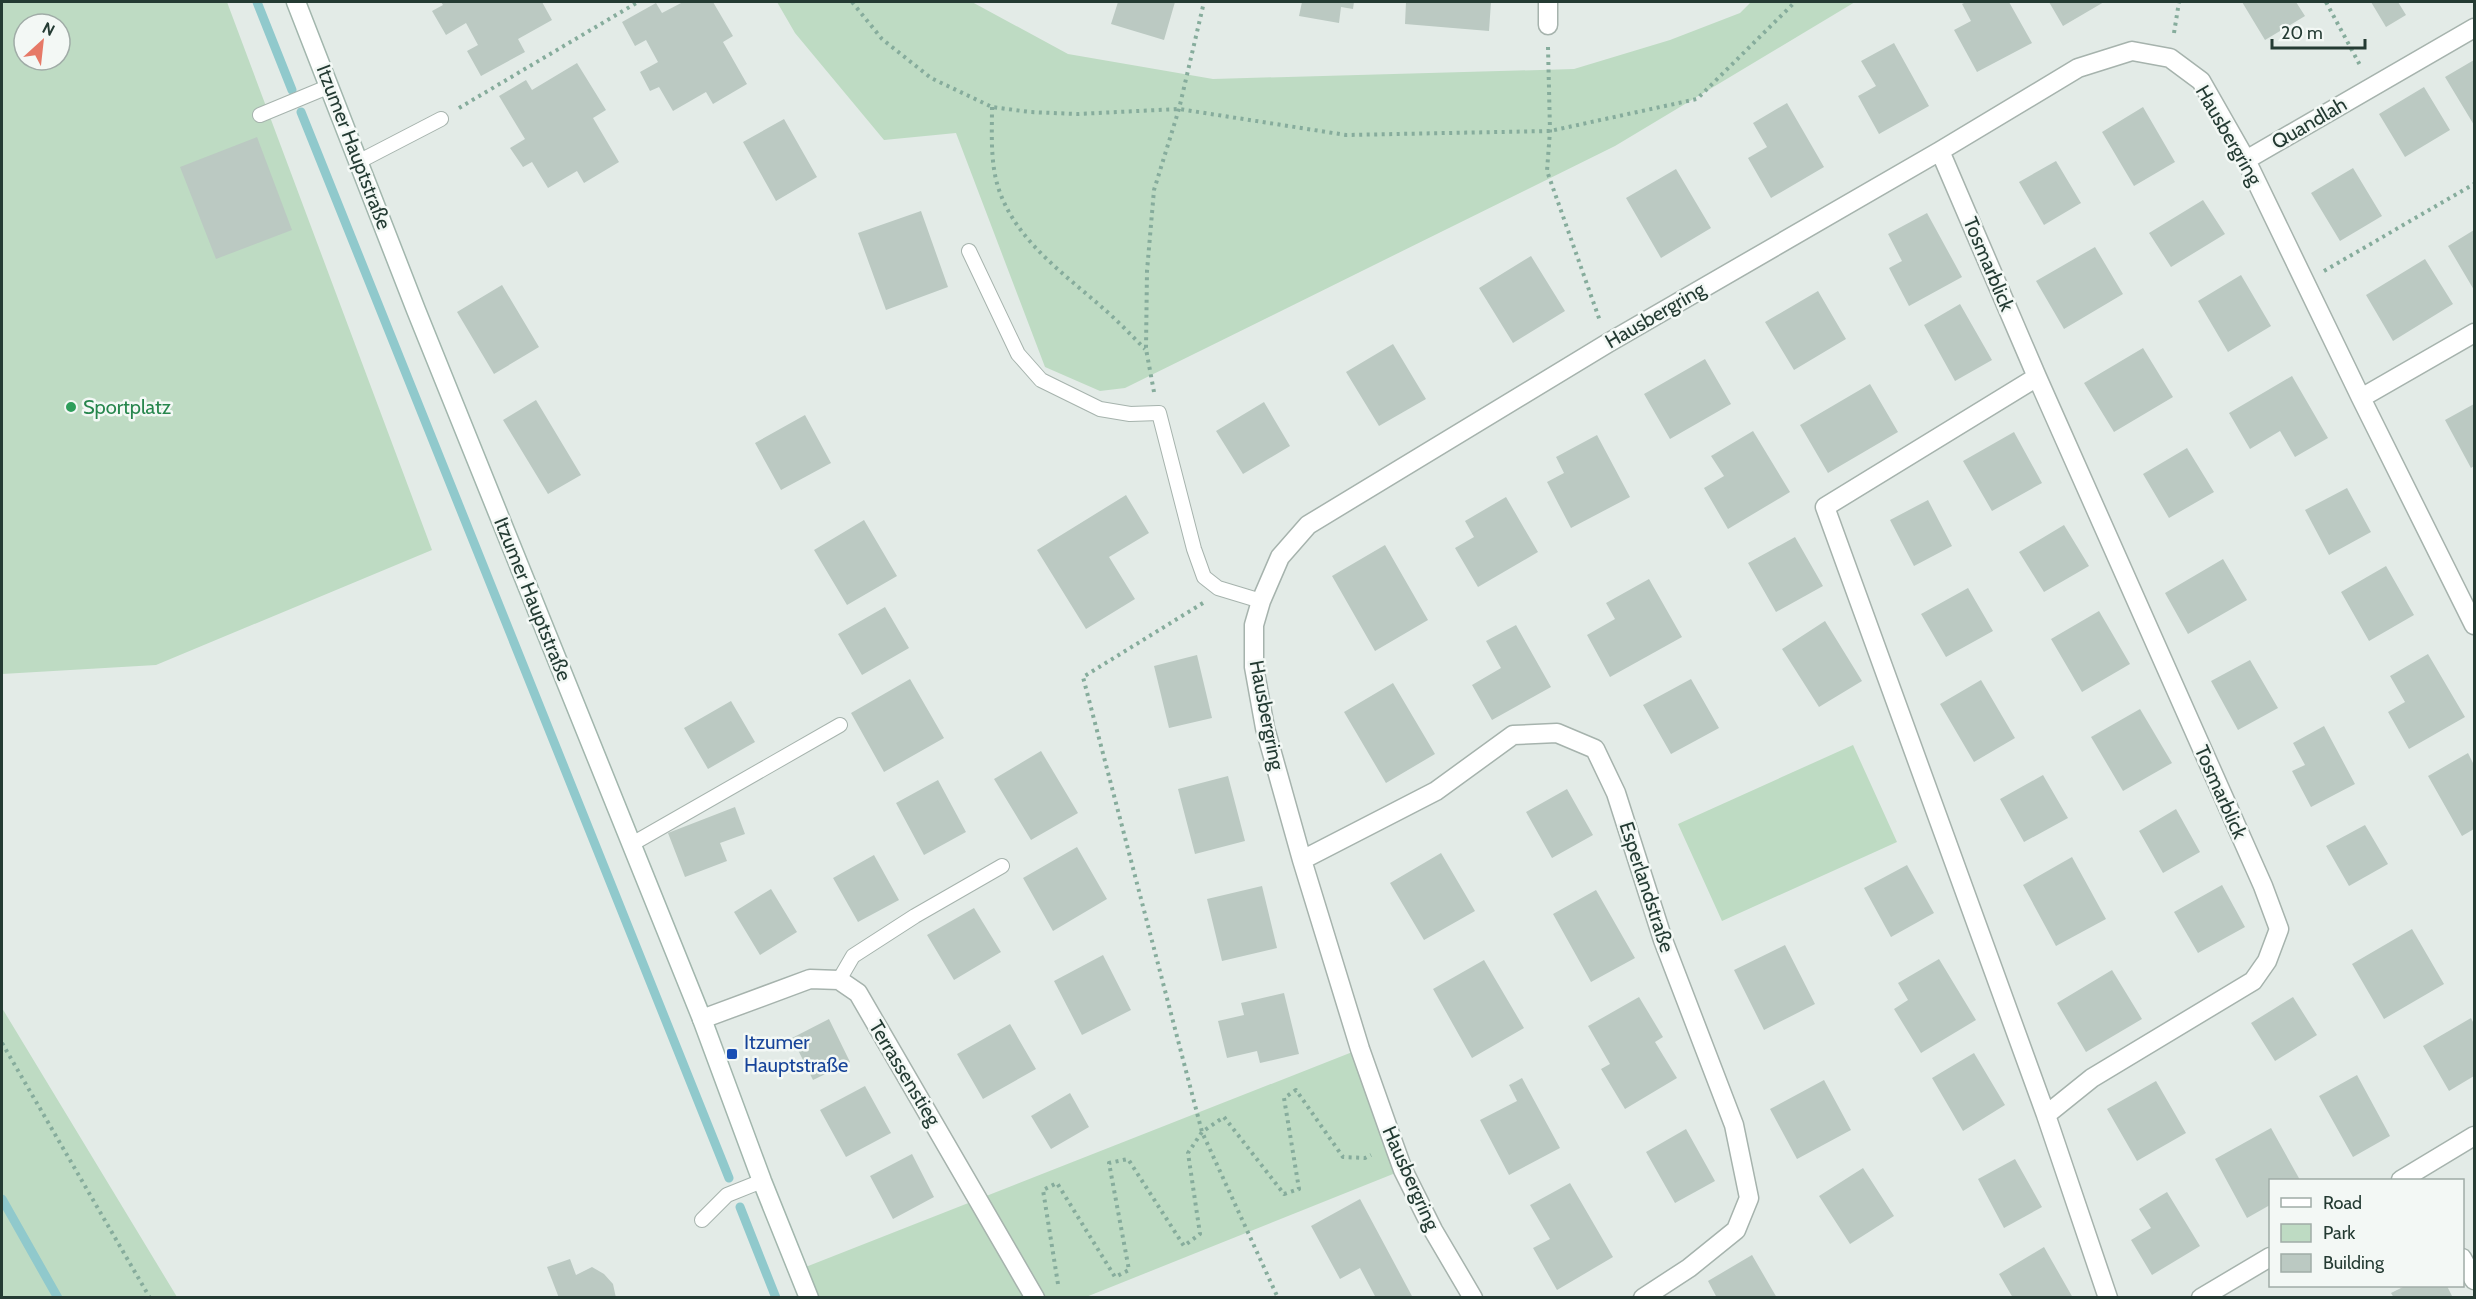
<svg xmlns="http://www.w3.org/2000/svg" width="2476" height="1299" font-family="Cabin,sans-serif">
  <rect width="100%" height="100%" fill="#e3ebe7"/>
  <!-- green -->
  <path fill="#bedbc3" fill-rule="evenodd" d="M2 2H227L432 550 156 665 2 674ZM24 24H60V60H24Z
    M777 2H972L1068 54 1213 79 1574 69 1670 40 1740 13 1751 2H1855L1615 146 1125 388 1100 391 1045 367 956 133 884 140 795 33Z
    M1853 745 1897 842 1722 921 1678 824Z
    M2 1008 177 1297H2Z
    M1360 1049 1403 1170 1086 1297H809L798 1270Z"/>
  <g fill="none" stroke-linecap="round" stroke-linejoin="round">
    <!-- stream -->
    <path stroke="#90c9cc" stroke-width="9" d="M257 2 292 90
      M301 112 729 1178
      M2 1199 58 1298
      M740 1207 776 1298"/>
  </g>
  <!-- building -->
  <path fill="#bbc9c2" d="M441 2H542L552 20 518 39 525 52 481 76 467 51 478 45 466 23 446 35 432 11 443 5Z
    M683 2H713L733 36 723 42 747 84 713 104 706 92 673 111 659 87 650 91 640 72 658 62 646 40 635 46 622 22 656 3 662 13Z
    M1118 2H1175L1164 40 1111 24Z
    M1302 2H1354L1353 9 1341 7 1339 23 1299 16Z
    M1406 2H1491L1489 31 1405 24Z
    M1966 2H2009L2032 43 1977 72 1954 30 1971 21 1962 4Z
    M2049 2H2104L2063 26Z
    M2242 2H2296L2305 16 2265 40Z
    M2371 2H2398L2406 15 2386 27Z
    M1894 43 1929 106 1879 134 1858 96 1876 86 1861 61Z
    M2474 60V125L2445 77Z
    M577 63 606 110 593 118 619 162 584 183 577 171 548 188 532 162 523 167 510 148 525 139 499 96 526 80 532 90Z
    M2424 87 2450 130 2405 157 2379 114Z
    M1787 103 1824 167 1771 198 1748 158 1767 147 1753 123Z
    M2143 107 2175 162 2134 186 2102 132Z
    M784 119 817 177 776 201 743 142Z
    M257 137 292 230 216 259 180 167Z
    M2056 161 2081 203 2044 225 2019 182Z
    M2353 168 2382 216 2340 241 2311 193Z
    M1676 169 1711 228 1661 258 1626 198Z
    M2203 200 2225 234 2171 267 2149 233Z
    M921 211 948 287 886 310 858 233Z
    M1927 213 1962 277 1909 306 1889 268 1902 261 1888 234Z
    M2474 230V290L2448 246Z
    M2095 247 2123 294 2064 329 2036 281Z
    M1531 256 1565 311 1513 343 1479 288Z
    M2425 259 2453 304 2393 341 2366 295Z
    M2241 275 2271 326 2228 352 2198 301Z
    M502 285 539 347 494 374 457 312Z
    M1818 291 1846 339 1794 370 1765 322Z
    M1960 304 1992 360 1955 381 1924 325Z
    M1393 344 1426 399 1379 426 1346 372Z
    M2143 348 2173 397 2114 432 2084 383Z
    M1705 359 1731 404 1670 439 1644 394Z
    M2292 376 2328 438 2295 457 2280 431 2250 449 2229 413Z
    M1870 384 1898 432 1828 473 1800 425Z
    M536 400 581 475 548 494 503 420Z
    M1264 402 1290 446 1243 474 1216 431Z
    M2474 404V466L2471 468 2445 420Z
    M805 415 831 463 781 490 755 443Z
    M1753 431 1790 492 1728 529 1704 488 1724 476 1711 456Z
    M2014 432 2042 483 1992 511 1963 461Z
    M1597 435 1630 497 1571 528 1547 482 1564 473 1556 457Z
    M2187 448 2214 492 2169 518 2143 474Z
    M2347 488 2371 532 2329 555 2305 510Z
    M1126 495 1149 533 1109 557 1135 599 1086 629 1037 550Z
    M1506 497 1538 552 1478 587 1455 548 1474 537 1465 521Z
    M1928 500 1952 546 1914 566 1890 520Z
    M864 520 897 576 847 605 814 550Z
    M2064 525 2089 566 2044 592 2019 552Z
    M1795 537 1823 586 1776 612 1748 563Z
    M1385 545 1428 620 1375 651 1332 576Z
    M2223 559 2247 600 2188 634 2165 593Z
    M2386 566 2414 615 2369 641 2341 592Z
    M1649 579 1682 637 1610 677 1587 635 1615 619 1606 603Z
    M1968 588 1993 631 1946 657 1921 614Z
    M885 607 909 648 862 675 838 634Z
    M2099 611 2130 664 2082 692 2051 639Z
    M1825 621 1862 681 1819 707 1782 649Z
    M1516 625 1551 687 1492 720 1472 685 1501 668 1486 641Z
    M2428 654 2465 717 2409 749 2388 712 2405 702 2390 676Z
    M1197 655 1212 718 1169 728 1154 666Z
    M2250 660 2278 708 2238 730 2211 681Z
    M910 679 944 738 884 772 851 713Z
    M1691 679 1719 728 1671 754 1643 705Z
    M1981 680 2015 738 1974 762 1940 704Z
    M1393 683 1435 754 1386 783 1344 712Z
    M731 701 755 742 708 769 684 728Z
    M2140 709 2172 763 2123 791 2091 737Z
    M2324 726 2355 784 2311 807 2292 771 2305 765 2293 743Z
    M1041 751 1078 813 1031 840 994 779Z
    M2468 753 2474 765V829L2462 836 2428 776Z
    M2043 775 2068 818 2024 842 2000 799Z
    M1228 776 1245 841 1195 854 1178 789Z
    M938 780 966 832 924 855 896 803Z
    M1567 789 1593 835 1552 858 1526 812Z
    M735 807 745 834 720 843 727 861 685 877 668 833Z
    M2176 809 2200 852 2163 873 2139 831Z
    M2365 825 2388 864 2349 886 2326 846Z
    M1077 847 1107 899 1053 931 1023 878Z
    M1441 853 1475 911 1424 940 1390 883Z
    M874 855 899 900 858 922 833 878Z
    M2072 857 2106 919 2056 946 2023 885Z
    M1907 865 1934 913 1891 937 1864 888Z
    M2222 885 2245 927 2198 953 2174 912Z
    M1262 886 1277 948 1222 961 1207 899Z
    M771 889 797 932 760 955 734 912Z
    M1596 890 1635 958 1591 982 1553 914Z
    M974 908 1001 952 954 980 927 935Z
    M2412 929 2444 984 2384 1019 2352 964Z
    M1785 945 1815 1004 1764 1030 1734 970Z
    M1103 955 1131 1010 1082 1035 1054 981Z
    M1939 959 1976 1020 1921 1053 1894 1009 1908 1000 1898 983Z
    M1484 960 1524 1028 1472 1058 1433 989Z
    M2112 970 2142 1019 2086 1052 2057 1003Z
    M1284 993 1299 1054 1260 1063 1257 1051 1227 1058 1218 1021 1244 1015 1241 1003Z
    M1639 997 1663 1037 1655 1042 1677 1078 1625 1109 1601 1069 1610 1064 1588 1026Z
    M2293 997 2317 1035 2275 1061 2251 1023Z
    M2471 1018 2474 1024V1076L2449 1091 2423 1046Z
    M829 1019 850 1062 813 1080 792 1038Z
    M1010 1024 1036 1069 983 1099 957 1054Z
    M1974 1053 2005 1105 1963 1131 1932 1078Z
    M2357 1075 2390 1136 2353 1157 2319 1096Z
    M1522 1078 1560 1148 1509 1175 1480 1120 1517 1101 1509 1085Z
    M1824 1080 1851 1130 1797 1159 1770 1109Z
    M2156 1081 2186 1133 2137 1161 2107 1109Z
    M865 1086 891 1133 846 1157 820 1110Z
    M1070 1093 1089 1127 1051 1149 1031 1116Z
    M2271 1128 2300 1180H2270V1205L2247 1218 2215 1159Z
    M1686 1129 1715 1181 1675 1203 1646 1152Z
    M912 1154 934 1197 893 1219 870 1176Z
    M2015 1159 2042 1207 2004 1228 1978 1179Z
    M1863 1168 1894 1216 1850 1244 1819 1196Z
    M1570 1183 1613 1257 1557 1290 1533 1248 1550 1239 1530 1205Z
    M2167 1192 2200 1246 2152 1275 2131 1240 2151 1228 2139 1209Z
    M1360 1199 1413 1298H1376L1360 1268 1340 1279 1311 1226Z
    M2044 1247 2073 1298H2013L1999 1274Z
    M1752 1255 1777 1298H1717L1708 1281Z
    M570 1259 576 1275 592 1267 604 1274 613 1284 616 1298H559L547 1267Z
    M2405 1286H2447L2453 1298H2394L2391 1293Z"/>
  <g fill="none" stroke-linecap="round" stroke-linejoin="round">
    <!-- lane casing -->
    <g stroke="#a6b3ad" stroke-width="16">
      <path id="lane" d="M260 115 330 86
        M360 161 441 119
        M969 251 1018 354 1041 380 1100 409 1130 414 1159 413 1194 549 1204 577 1218 588 1261 601
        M632 844 840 725
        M839 980 853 956 915 916 1002 866
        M702 1220 727 1195 762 1181"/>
    </g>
    <!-- street casing -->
    <g stroke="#a6b3ad" stroke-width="21">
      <path id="street" d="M1548 25V2
        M1940 151 2037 377 2263 886 2279 929 2267 961 2253 981 2092 1078 2046 1115 2108 1298
        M2246 160 2474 28
        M2037 377 1825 507 2046 1115
        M2361 398 2474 333
        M1302 860 1436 791 1513 735 1557 733 1595 749 1616 793 1663 940 1734 1125 1749 1198 1736 1230 1689 1268 1643 1298
        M702 1019 810 979 839 980 858 993 1035 1298
        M2401 1180 2474 1136
        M2462 1258 2474 1280
        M1473 1298 1433 1230 1403 1170 1394 1145 1360 1049 1302 860 1265 728 1254 667V625L1261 601 1280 557 1308 525 1608 343 1940 151 2078 68 2132 51 2170 58 2201 81 2246 160 2361 398 2474 625
        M2201 1298 2270 1257"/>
    </g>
    <!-- secondary casing -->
    <g stroke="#a2b6ad" stroke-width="21">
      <path id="secondary" d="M296 2 416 310 702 1019 762 1181 809 1298"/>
    </g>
    <!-- path -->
    <path stroke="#86ac9c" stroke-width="4" stroke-dasharray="3 4.5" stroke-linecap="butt" d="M852 2 882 39 931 78 992 107 1030 112 1077 114 1179 109 1346 135 1550 131 1697 99 1795 2
      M2326 2 2361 67
      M2174 33 2179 2
      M1548 47 1550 131 1547 171 1600 321
      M992 107C992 135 990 163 999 190 1017 242 1066 275 1105 310 1119 322 1132 336 1145 349
      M459 108 638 2
      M2324 271 2474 184
      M1154 392 1146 349 1147 271 1154 190 1179 109 1204 2
      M1203 603 1083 677 1202 1132 1278 1298
      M2 1043 150 1298
      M1058 1284 1043 1190 1057 1183 1115 1277 1129 1270 1109 1163 1128 1159 1184 1246 1200 1234 1188 1153 1202 1132 1224 1117 1284 1194 1299 1189 1284 1098 1296 1090 1343 1157 1365 1158 1371 1155"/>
    <!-- lane -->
    <use href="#lane" stroke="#fff" stroke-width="14"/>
    <!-- street -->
    <use href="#street" stroke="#fff" stroke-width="18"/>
    <!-- secondary -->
    <use href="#secondary" stroke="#fff" stroke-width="18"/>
  </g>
  <!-- markers -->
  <circle fill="#2e9e5b" stroke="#f3f8f5" stroke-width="2" cx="71" cy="407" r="6"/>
  <rect fill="#1a4fb4" stroke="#f3f8f5" stroke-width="2" x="726" y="1048" width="12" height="12" rx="3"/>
  <g text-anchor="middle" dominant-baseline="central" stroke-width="5" stroke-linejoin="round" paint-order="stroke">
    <!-- street labels -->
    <g font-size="20" fill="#243b33" stroke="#f3f8f5">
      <text transform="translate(2309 123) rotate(-30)">Quandlah</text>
      <text transform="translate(2229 135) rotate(60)">Hausbergring</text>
      <text transform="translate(354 147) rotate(69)">Itzumer Hauptstraße</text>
      <text transform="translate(1989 264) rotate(67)">Tosmarblick</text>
      <text transform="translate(1655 315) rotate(-30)">Hausbergring</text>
      <text transform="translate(533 599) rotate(68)">Itzumer Hauptstraße</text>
      <text transform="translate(1267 715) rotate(79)">Hausbergring</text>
      <text transform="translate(2221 792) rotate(66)">Tosmarblick</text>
      <text transform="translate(1647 887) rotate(72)">Esperlandstraße</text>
      <text transform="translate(905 1073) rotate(59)">Terrassenstieg</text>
      <text transform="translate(1411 1178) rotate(66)">Hausbergring</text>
    </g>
    <!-- leisure labels -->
    <g font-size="20" fill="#27864d" stroke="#f3f8f5" text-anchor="start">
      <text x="83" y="407">Sportplatz</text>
    </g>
    <!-- transit labels -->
    <g font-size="20" fill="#164399" stroke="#f3f8f5" text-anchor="start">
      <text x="744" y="1042">Itzumer<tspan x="744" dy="23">Hauptstraße</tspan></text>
    </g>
  </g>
  <!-- border -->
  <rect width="2476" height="1299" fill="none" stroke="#243b33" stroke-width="6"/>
  <!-- legend -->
  <rect x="2269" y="1179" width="195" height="108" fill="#f3f8f5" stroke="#a0aca7" stroke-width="1.5"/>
  <rect x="2281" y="1198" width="30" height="9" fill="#ffffff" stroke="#a0aca7" stroke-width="1.5"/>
  <text x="2323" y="1209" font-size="18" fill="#243b33">Road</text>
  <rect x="2281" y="1224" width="30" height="18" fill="#bedbc3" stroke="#a0aca7" stroke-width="1.5"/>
  <text x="2323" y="1239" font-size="18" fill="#243b33">Park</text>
  <rect x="2281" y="1254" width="30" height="18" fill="#bbc9c2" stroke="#a0aca7" stroke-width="1.5"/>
  <text x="2323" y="1269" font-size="18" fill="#243b33">Building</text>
  <!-- north arrow -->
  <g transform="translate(42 42) rotate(27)"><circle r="28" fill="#f3f8f5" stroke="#a0aca7" stroke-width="1.5"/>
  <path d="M0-4.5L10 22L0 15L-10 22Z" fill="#e67967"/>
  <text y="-9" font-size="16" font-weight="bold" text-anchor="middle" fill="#243b33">N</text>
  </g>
  <!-- scale -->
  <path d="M2272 39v9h93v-9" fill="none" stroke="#243b33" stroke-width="3"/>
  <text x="2281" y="39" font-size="18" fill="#243b33" stroke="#f3f8f5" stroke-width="4.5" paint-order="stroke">20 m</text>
</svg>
